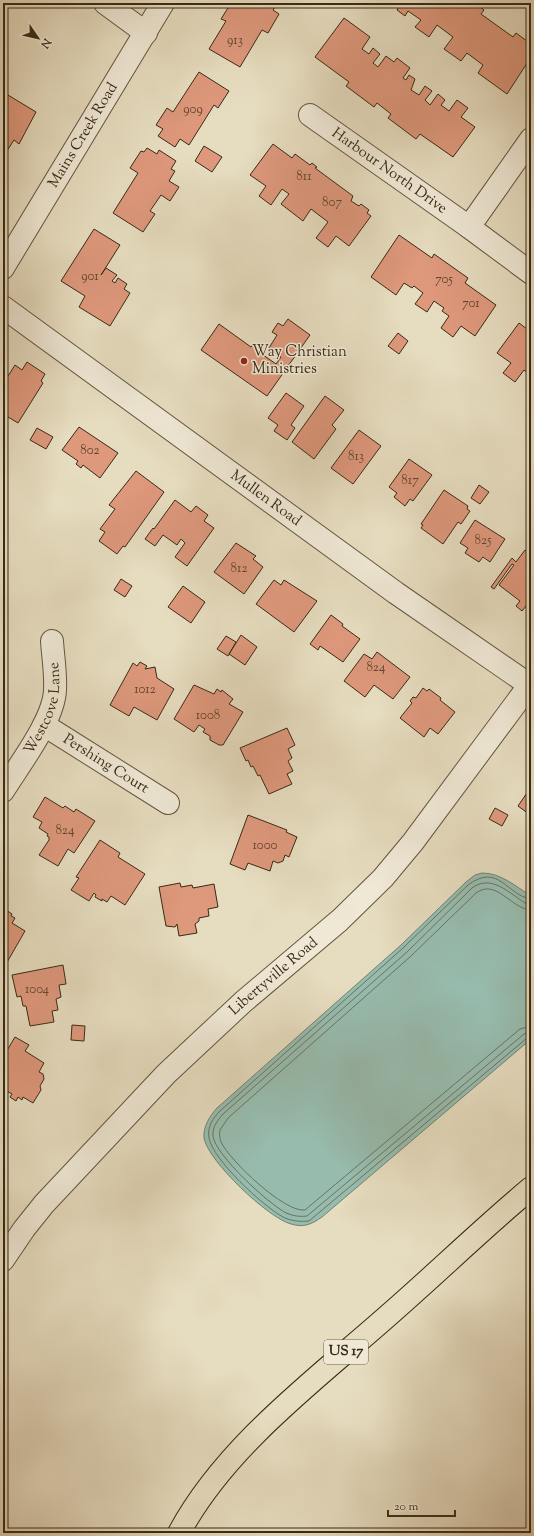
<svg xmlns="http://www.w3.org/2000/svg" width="534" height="1536" font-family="'Sorts Mill Goudy',serif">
  <rect width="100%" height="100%" fill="#e6dcbf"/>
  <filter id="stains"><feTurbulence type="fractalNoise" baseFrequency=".005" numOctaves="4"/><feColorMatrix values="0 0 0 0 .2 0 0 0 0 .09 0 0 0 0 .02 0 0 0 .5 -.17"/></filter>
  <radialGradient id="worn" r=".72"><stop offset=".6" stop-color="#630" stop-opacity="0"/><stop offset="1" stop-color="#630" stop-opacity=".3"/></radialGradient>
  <!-- water -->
  <path fill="#97bcae" stroke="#718271" d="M482 873C501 873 515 886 531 896V1039L322 1217C312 1224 304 1228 291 1224 268 1218 208 1161 204 1138 203 1126 210 1116 217 1108L401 945 466 882 475 875Z"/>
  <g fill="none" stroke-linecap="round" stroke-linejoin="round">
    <!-- shore -->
    <path stroke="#687362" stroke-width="1" d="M531 899C507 896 499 862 468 885L403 948 220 1111C213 1118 207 1127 209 1138 213 1160 263 1206 283 1217 291 1221 300 1222 309 1221L527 1038 531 1037
      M531 904 525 903C508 892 491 874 472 888L407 952 223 1114C218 1120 212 1127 213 1136 215 1155 269 1204 286 1213 293 1216 300 1217 307 1216L524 1034 531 1032
      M531 910C511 909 496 878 476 893L411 956 228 1118 220 1130C219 1135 220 1139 221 1142 230 1161 285 1213 305 1210L520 1029 531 1026"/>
  </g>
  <!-- building -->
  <path fill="#de987c" stroke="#392a15" d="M231 3H278L273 10 279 14 268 33 262 30 240 67 209 49 226 21 221 19Z
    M399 3H475L484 10 481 14 513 37 516 33 531 44V57L507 94 478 73 483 65 467 53 461 61 444 49 453 37 437 25 429 37 415 27 421 20 408 11 405 16 397 10 400 5Z
    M344 18 370 37 362 49 369 54 373 48 380 54 373 63 378 67 386 56 394 62 397 58 410 68 403 78 406 80 409 75 415 79 411 90 419 95 425 86 432 91 425 100 430 105 438 94 445 100 441 105 449 111 457 100 468 108 461 117 475 127 453 157 420 134 416 139 388 118 391 114 377 103 374 107 346 86 349 82 315 57Z
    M199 72 229 91 218 108 214 105 189 145 180 139 175 147 158 136 163 129 156 125 167 108 173 112Z
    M8 95 36 112 19 144 14 140 3 157V104Z
    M273 144 292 158 295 154 310 165 312 163 317 167 315 168 353 196 351 201 359 206 361 204 369 210 367 213 371 216 349 246 336 236 328 247 316 238 328 222 311 209 303 221 281 204 289 194 282 189 271 205 259 196 266 186 250 175Z
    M204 146 222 157 212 172 195 161Z
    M147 148 157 154 159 150 176 161 171 169 175 171 169 181 179 187 170 201 161 195 150 211 155 214 143 232 113 213 138 173 130 168 141 151 144 152Z
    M94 229 120 245 101 275 106 268 117 275 112 281 115 283 118 278 127 284 124 289 130 293 110 326 79 307 85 296 61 281Z
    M399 235 432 258 434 254 468 278 465 283 496 305 475 336 461 326 453 337 441 328 449 316 442 311 444 308 434 301 427 312 415 304 423 293 414 286 412 288 404 283 396 295 371 277Z
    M288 319 310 335 267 396 201 350 219 324 251 347 253 344 261 349 259 352 276 364 281 357 269 348 277 335 272 332 278 323 283 326Z
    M519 323 531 332V375L524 370 515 382 503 373 511 363 497 353Z
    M398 333 408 341 399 354 388 346Z
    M27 362 45 374 41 381 43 383 18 423 3 414V384L15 365 22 370Z
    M286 393 304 406 291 425 295 428 287 440 274 431 278 425 268 418Z
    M325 396 344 410 332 425 336 429 314 459 292 442Z
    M79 427 118 453 100 478 83 465 81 468 76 464 78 461 62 450Z
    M37 428 53 437 46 449 30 440Z
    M359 430 381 446 353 484 331 468Z
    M3 442 7 445 3 451Z
    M409 459 432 475 413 501 410 499 405 506 394 497 397 493 389 487Z
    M136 471 164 492 125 547 123 546 117 554 99 541 105 532 100 529 115 509 109 505Z
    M479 485 489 492 480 504 471 498Z
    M444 490 468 506 467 509 470 511 461 524 458 522 443 544 421 528 423 525 421 524Z
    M175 500 191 512 196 506 208 515 204 521 214 528 187 566 175 557 185 543 181 539 177 545 163 535 155 546 145 539 153 528 154 529Z
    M475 520 505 539 490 562 483 557 479 562 465 553 468 548 460 543Z
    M236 543 256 556 253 559 263 567 244 594 214 572Z
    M525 550 531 554V606L529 608 526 606 522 611 516 606 520 601 499 585 514 565 512 564 494 589 491 587 512 558 516 562Z
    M121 579 132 586 125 597 114 590Z
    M274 580 281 585 284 580 317 601 294 632 256 604Z
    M183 586 205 602 191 623 168 607Z
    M331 615 343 624 342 626 360 639 343 662 320 646 318 650 310 644Z
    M241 635 257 647 245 665 229 654Z
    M226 636 236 642 228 656 217 649Z
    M377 652 410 677 393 699 374 685 365 697 344 681 364 654 372 659Z
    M140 662 147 666 145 669 155 667 157 678 174 689 157 720 134 707 129 716 110 705 133 663 137 666Z
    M194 685 214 694 217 689 221 692 222 690 233 699 229 704 243 712 223 745H219L210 740V736L203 732 205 729 199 725 194 732 174 719Z
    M423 688 427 691 429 689 441 698 440 700 455 712 438 734 430 728 424 737 400 718 412 703 410 701 413 697 416 698Z
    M287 728 295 745 288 749 292 758 288 761 293 771 287 774 292 784 269 794 260 775 258 776 253 766 251 767 248 760 246 761 240 748Z
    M531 787V819L527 817 529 814 518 806Z
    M45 797 63 808 65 806 74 812 76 809 95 821 74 853 68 849 58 866 39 855 49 840V837L47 836 48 834 39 828 42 822 33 817Z
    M495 808 508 815 502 826 489 819Z
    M248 815 287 830 286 832 297 837 289 857 285 855 283 861 278 863 273 861 270 871 248 863 245 870 230 864Z
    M100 840 120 853 118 857 145 874 125 905 111 896 107 902 102 899V901L95 897 96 895 94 893 89 901 71 890 79 878 76 877Z
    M180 883 181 887 192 885 193 888 214 884 218 907 208 909 209 916 199 918V921L195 924 197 933 179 936 177 924 175 927 166 926 159 887Z
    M3 905 6 907 3 911 6 910 12 914 11 916 15 918 12 923 25 931 6 964 3 962Z
    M63 965 66 984 59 985 61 997 56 999 58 1010 52 1011 54 1022 30 1026 26 1006H23L21 996 17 997 12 975Z
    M72 1025 85 1026 84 1041 71 1040Z
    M15 1037 29 1045 25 1051 44 1063 39 1072 43 1074 44 1079 40 1086 41 1090 33 1103 23 1097 22 1100 18 1097 16 1101 10 1097 12 1094 3 1089V1057Z"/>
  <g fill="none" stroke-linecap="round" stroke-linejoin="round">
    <!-- minor casing -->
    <g stroke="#645640" stroke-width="24">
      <g id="minor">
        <path d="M105 3 146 33"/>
        <path id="s1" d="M310 115 469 227"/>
        <path d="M531 139 469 227 531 273"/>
        <path id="s2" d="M3 268 163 3"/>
        <path id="s3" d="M3 307 396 593 531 686"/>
        <path id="s4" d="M44 725 168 803"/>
        <path id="s5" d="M3 791C19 765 54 720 55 690 56 674 53 657 52 641"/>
        <path id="s6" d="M3 1260 24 1229 44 1204 166 1074 243 1002 340 920 383 878 413 842 531 683"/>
      </g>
    </g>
    <!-- highway casing -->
    <g stroke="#392a15" stroke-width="24">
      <path id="highway" d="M179 1533C226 1445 318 1378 391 1313 438 1272 483 1228 531 1188"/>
    </g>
    <!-- minor -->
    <use href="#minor" stroke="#efe8d5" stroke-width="22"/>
    <!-- highway -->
    <use href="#highway" stroke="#e6dcbf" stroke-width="22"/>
  </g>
  <!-- markers -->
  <circle fill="#8f2418" stroke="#efe8d5" stroke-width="1.5" cx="244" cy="361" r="4"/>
  <g text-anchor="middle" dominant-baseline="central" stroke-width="3" stroke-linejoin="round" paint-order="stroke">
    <!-- number labels -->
    <g font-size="13" fill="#62462f">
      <text x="235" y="41">913</text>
      <text x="193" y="110">909</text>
      <text x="304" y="177">811</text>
      <text x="332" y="203">807</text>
      <text x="90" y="277">901</text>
      <text x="444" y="280">705</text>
      <text x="471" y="304">701</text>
      <text x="90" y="451">802</text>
      <text x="356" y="457">813</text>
      <text x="410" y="481">817</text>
      <text x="483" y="541">825</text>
      <text x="239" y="569">812</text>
      <text x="376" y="668">824</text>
      <text x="145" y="690">1012</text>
      <text x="208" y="716">1008</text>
      <text x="65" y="831">824</text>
      <text x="265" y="846">1000</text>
      <text x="37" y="990">1004</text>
    </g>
    <!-- shield labels -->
    <rect fill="#efe8d5" stroke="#70634f" stroke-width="1" x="324" y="1340" width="44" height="24" rx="3"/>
    <g font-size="14" font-weight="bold" fill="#392a15">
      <text x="346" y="1352">US 17</text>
    </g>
    <!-- street labels -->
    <g font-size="15" fill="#392a15" stroke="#efe8d5">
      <text stroke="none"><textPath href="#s2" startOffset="155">Mains Creek Road</textPath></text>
      <text stroke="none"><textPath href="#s1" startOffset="97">Harbour North Drive</textPath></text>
      <text stroke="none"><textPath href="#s3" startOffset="325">Mullen Road</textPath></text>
      <text stroke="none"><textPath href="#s5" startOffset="94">Westcove Lane</textPath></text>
      <text stroke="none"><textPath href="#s4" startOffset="73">Pershing Court</textPath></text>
      <text stroke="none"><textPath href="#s6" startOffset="393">Libertyville Road</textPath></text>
    </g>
    <!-- poi labels -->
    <g font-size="15" fill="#392a15" stroke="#efe8d5" text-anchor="start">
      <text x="252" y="352">Way Christian<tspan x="252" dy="17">Ministries</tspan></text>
    </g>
  </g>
  <!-- margin -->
  <rect width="534" height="1536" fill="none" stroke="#e6dcbf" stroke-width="16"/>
  <rect x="4" y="4" width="526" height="1528" fill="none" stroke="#392a15" stroke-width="2"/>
  <rect x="8" y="8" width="518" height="1520" fill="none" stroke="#392a15"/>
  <!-- north arrow -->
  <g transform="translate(38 38) rotate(124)" stroke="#efe8d5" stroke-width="3" paint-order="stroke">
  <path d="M0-3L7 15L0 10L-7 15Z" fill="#392a15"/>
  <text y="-6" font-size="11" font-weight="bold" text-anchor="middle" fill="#392a15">N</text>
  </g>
  <!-- scale -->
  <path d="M388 1510v6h67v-6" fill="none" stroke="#392a15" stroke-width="2"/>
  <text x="394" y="1510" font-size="12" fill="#392a15" stroke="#efe8d5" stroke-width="3" paint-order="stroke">20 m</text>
  <rect width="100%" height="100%" filter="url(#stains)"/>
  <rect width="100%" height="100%" fill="url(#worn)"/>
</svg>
